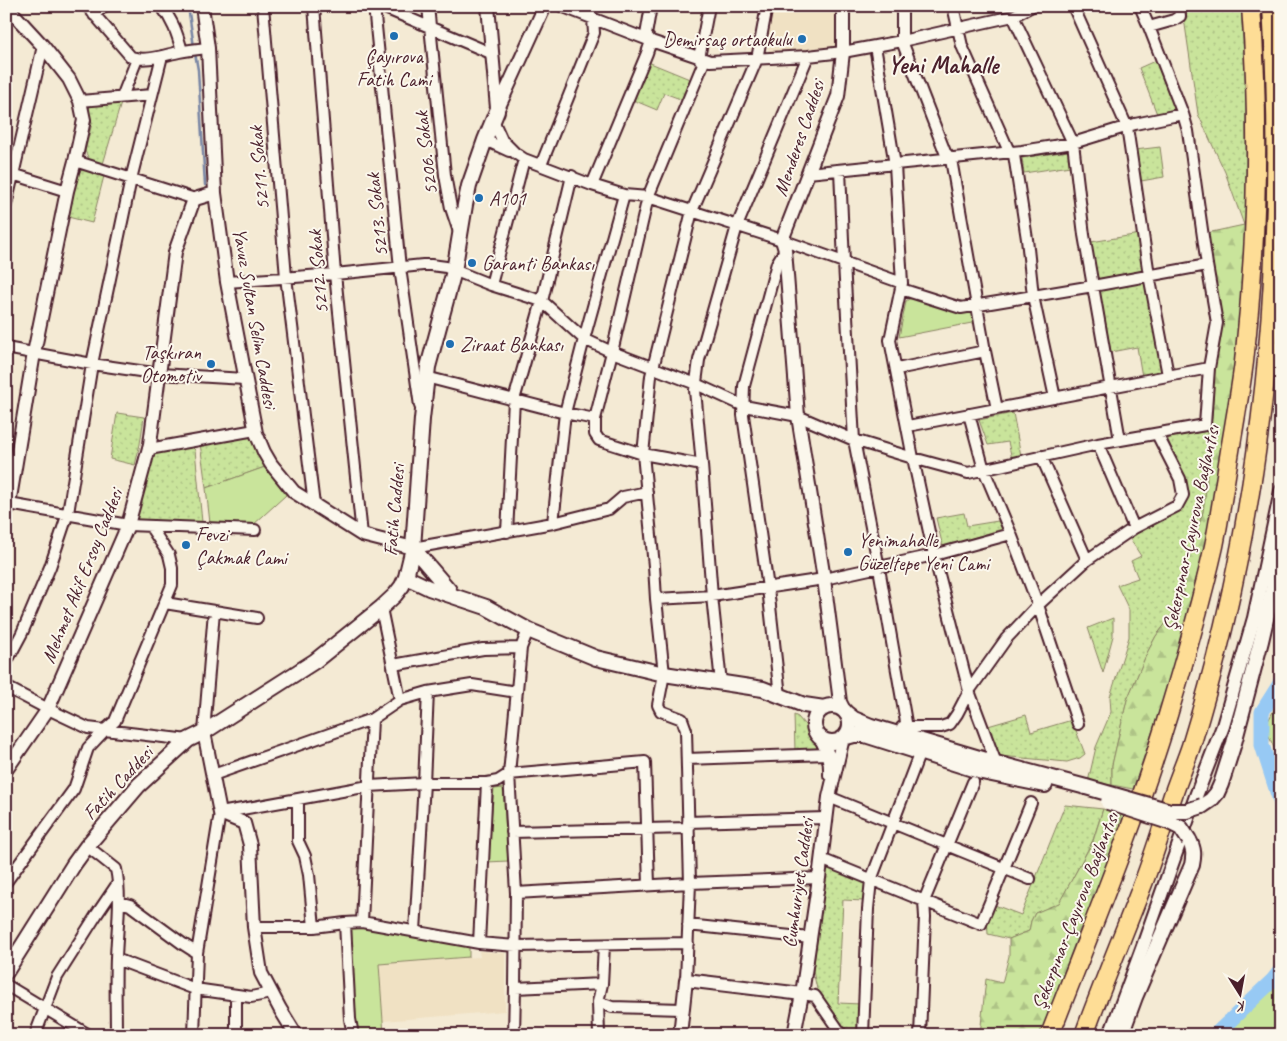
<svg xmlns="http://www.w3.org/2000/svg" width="1287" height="1041" font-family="Caveat,sans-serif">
  <defs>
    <pattern id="grass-dots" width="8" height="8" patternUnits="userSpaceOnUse" patternTransform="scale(1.25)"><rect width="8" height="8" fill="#c9e49b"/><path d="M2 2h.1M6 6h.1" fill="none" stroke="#aec386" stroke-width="1.8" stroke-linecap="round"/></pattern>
    <pattern id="forest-firs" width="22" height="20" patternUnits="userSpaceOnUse" patternTransform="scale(1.25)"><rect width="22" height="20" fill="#c9e49b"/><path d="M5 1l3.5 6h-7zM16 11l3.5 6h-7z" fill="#aec386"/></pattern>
  </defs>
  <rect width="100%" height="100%" fill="#f4ead4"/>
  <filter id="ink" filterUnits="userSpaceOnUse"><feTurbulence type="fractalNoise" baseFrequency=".02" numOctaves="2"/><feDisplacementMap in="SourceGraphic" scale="10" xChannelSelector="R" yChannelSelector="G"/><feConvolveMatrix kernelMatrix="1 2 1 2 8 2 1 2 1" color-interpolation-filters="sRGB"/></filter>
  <g filter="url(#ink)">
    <!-- built -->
    <path fill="#f0e1c3" d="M772 6H836V49L769 56 768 29Z
      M479 951 505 953V1011L383 1021 379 964 480 957Z"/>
    <!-- grass -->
    <path fill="url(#grass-dots)" stroke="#8a8263" d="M1184 6H1241L1246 92V239L1244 225 1225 172 1198 114 1184 18Z
      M1157 60 1175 107 1174 109 1157 114 1139 68Z
      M648 62 692 80 683 100 664 93 657 110 633 100Z
      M121 103 103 164 89 159 85 151 92 123 88 112 90 106Z
      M1160 147 1164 177 1141 181 1135 150Z
      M1068 151 1070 166 1024 173 1022 158Z
      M84 169 104 176 92 223 68 217 79 172Z
      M1140 234 1146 270 1097 279 1091 242Z
      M1146 280 1163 373 1142 377 1137 347 1111 352 1099 288Z
      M117 413 144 417 140 444 135 465 110 459Z
      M1013 413 1021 456 1012 459 1008 442 988 445 979 420Z
      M1207 431V481L1203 512 1185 568 1183 593 1178 606 1167 622 1156 636 1147 653 1127 700 1112 765V785L1088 782 1096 747 1111 712 1110 697 1129 637V610L1117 585 1138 578 1131 561 1141 556 1128 536 1179 510C1182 508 1185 506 1186 501 1188 492 1172 451 1168 440V438Z
      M253 434 258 455 265 467 206 488 200 443Z
      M192 447 195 450 202 522 135 520 155 452Z
      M964 513 967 526 998 521 1002 529 943 547 936 518Z
      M1113 618V636L1103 673 1088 628Z
      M794 715 798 717 818 740 821 750 795 751Z
      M1026 715 1031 732 1072 720 1085 754 1080 758 1067 762 1000 756 988 726Z
      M1065 805 1103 809 1093 840 1059 904 1035 913 1031 921 1029 931 1009 939 988 934 987 920 992 904 1021 915Z
      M830 867 866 882 864 901 843 900 838 1003 861 1004 860 1035H847L817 989 813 971 826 870Z"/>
    <!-- forest -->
    <path fill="url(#forest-firs)" stroke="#8a8263" d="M1244 225 1246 239 1236 358 1230 404 1213 506 1205 545 1173 667 1154 727 1133 789 1112 785V765L1127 700 1147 653 1156 636 1167 622 1178 606 1183 593 1185 568 1203 512 1207 481V431L1212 418V369L1222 325 1207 233Z
      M1103 809 1124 816 1084 925 1081 927 1040 1035H980L986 979 1002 983 1009 956V939L1029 931 1031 921 1035 913 1059 903 1093 841Z"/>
    <!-- green -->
    <path fill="#c9e49b" stroke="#8a8263" d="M916 298 960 313 975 312 977 322 899 337 906 301 909 299Z
      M265 467 286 495 252 526 210 523 206 488Z
      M1281 696V764L1265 727Z
      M503 788 508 861 487 862 494 789Z
      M350 927H363L469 946V957L379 964 384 1035H360L356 1031 355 1017Z
      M1281 980 1280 1035H1221L1245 1010Z"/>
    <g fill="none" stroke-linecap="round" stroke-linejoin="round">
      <!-- stream -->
      <path stroke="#7885a4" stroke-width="2.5" d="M188 6 194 47
        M195 53 198 70 205 185"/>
      <!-- river -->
      <path stroke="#97c9f4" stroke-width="15" d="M1281 682 1262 712V745L1281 804
        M1215 1035 1273 980 1281 970"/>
      <!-- minor casing -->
      <g stroke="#4a1f2b" stroke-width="14">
        <path id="minor" d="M87 6 131 57C146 62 164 55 179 52 188 50 198 49 208 48
          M161 6C173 21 177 33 182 51
          M263 6 286 277 314 505
          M314 6 335 274 362 535
          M374 6 400 268 420 406
          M380 6 493 54
          M428 6 445 175 451 208 460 235
          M561 6 651 41 710 61 808 56 843 52 902 41 1013 16 1032 6
          M902 6V41L905 49 945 152 951 159 952 165 985 351 997 409
          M953 6 962 46 1008 149 1014 155 1027 239 1033 296 1055 398
          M1073 6 1127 127 1149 275 1168 375
          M94 15 104 6
          M1013 16 1073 143 1084 235 1120 440
          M1149 27 1174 20 1180 16 1179 6
          M875 46 895 165 902 283 890 340 913 458 934 555 969 691 996 763
          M122 97 137 59
          M80 101 152 95
          M493 120 502 140 515 153 524 159 592 185 624 195 648 197 782 240 902 283
          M485 140 509 151
          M75 161 195 199
          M541 165 594 33 593 19 589 11 590 6
          M840 170 844 263 854 440 879 568 907 728
          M6 172 67 191
          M808 173 1022 151 1073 143 1135 124 1183 114
          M592 185 647 53 651 41 646 35 651 6
          M6 205 43 46
          M227 282 335 274 423 265H431L446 267 491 285 542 301 584 339 612 352 696 384 744 406 798 416 854 440 913 458 968 473 1098 444 1205 425 1209 368 1217 323 1207 265 1188 131 1183 114 1149 27 1140 6
          M491 285 524 159
          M901 289 961 308 1093 286 1207 265
          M6 348 92 364 160 374 245 379
          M897 369 985 351
          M426 377 565 413 595 419V434L599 440 643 454 702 465
          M969 414 984 470 1011 534 1038 605 1078 724
          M595 419 612 352 648 197 703 64 699 58 709 6
          M908 426 1209 368
          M1098 444 1134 528
          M149 449 255 430
          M1041 456 1087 560
          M9 504 128 525 255 530
          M553 523 565 413 584 339 624 195
          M507 532 514 400 542 301 572 176
          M413 548 553 523 609 509 623 497 647 492
          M656 599 712 596 824 579 934 555 1011 534
          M165 603 257 618
          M381 608 400 700
          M6 663 22 633 50 567 68 513 92 364 131 179 162 56
          M393 665 483 649 521 648
          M721 683 712 596 702 465 695 390 699 360 737 226 808 56
          M6 687 48 709 88 728 188 740
          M780 696 768 588 743 415 744 386 777 263 785 250
          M902 727H941L950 724 957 714 969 691 1006 639 1038 605 1087 560 1134 528 1177 506 1183 495 1180 479 1157 434
          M204 732 214 611
          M687 759 828 754
          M213 775 372 719 400 700 428 692 472 685 517 692
          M829 797 1030 879
          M298 799V841L305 856 309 875 314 927
          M688 822 826 818
          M512 832 689 828
          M87 846 116 869C122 899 117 928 116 958 115 983 116 1009 116 1035
          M821 859 981 924 1031 803
          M6 882 74 789 88 748 104 731 115 721 172 585V568L169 555 150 526
          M516 893 690 883 819 878
          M119 902 130 905 183 944 197 953
          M362 922 372 719
          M345 923 350 1019 353 1035
          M688 925 810 938
          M254 927H314L345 923 362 922 479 943 516 946 688 943
          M415 931 424 783 428 692
          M479 943 487 783
          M116 959 195 989 251 997 271 993
          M686 980 690 883 686 730 682 719 661 711 658 705 664 674 656 599 654 566 643 454 651 376 692 211 757 59 767 6
          M6 985 89 1035
          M515 988 602 984
          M802 994 815 996 842 1035
          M236 995V1035
          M598 1002 612 1007 682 1009
          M35 1035 57 977 97 914 118 883
          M194 1035 197 953 220 813 298 799 369 786 424 783H487L498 781 509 774 645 762 649 885
          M514 1035 515 988 516 893 509 774 521 648 528 630
          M599 1035 598 1002 602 984 604 945
          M863 1035 868 909 871 880 920 752
          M920 1035 925 917 924 901 973 782"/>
      </g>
      <!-- tertiary casing -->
      <g stroke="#4a1f2b" stroke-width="16">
        <path id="tertiary" d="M202 6 208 48 215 193 227 282 256 433 264 452 271 464 294 492 362 535 413 548
          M488 6 497 108
          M843 6V52L838 96 782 240 785 250 798 416 824 579 840 702 845 712
          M6 8 9 9 43 46 69 79 80 101 84 120 75 161 67 191 34 353 9 504 6 511
          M497 111 545 6
          M204 732 220 813 244 823 250 845 254 927 261 973 280 1009 296 1035
          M820 737C827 750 831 760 830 775
          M6 770 48 709 128 525 150 444 175 252 193 202 195 199 215 193
          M680 1035 686 980 802 994
          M794 1035 802 994 819 878 829 797 843 738
          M1110 1035 1143 946 1196 796 1223 726 1254 618 1281 491"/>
      </g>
      <!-- secondary casing -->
      <g stroke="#4a1f2b" stroke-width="18">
        <path id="secondary" d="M413 548 449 590
          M406 577 429 588 486 607 528 630 596 658 664 674 763 689 804 705 824 708
          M814 724a18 18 0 1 1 36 0a18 18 0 1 1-36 0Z
          M845 712 854 719 871 726 996 763 1086 787
          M843 738 854 735H865L982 772 1045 785
          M1202 806 1211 800 1217 793 1221 784 1234 743 1261 641 1273 589 1281 518
          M6 972 74 864 87 846 139 785 188 740 204 732 315 661 381 608 395 595 402 586 406 577 413 548 422 419 428 367 454 271 465 205 469 186 485 140 497 111
          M1121 1035 1135 997 1192 865C1194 855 1194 849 1189 840"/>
      </g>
      <!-- motorway casing -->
      <g stroke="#4a1f2b" stroke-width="21">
        <path id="motorway" d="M1050 1035C1091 929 1135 824 1168 715 1185 659 1201 603 1214 546 1220 516 1224 487 1229 457 1234 425 1240 394 1244 362 1257 244 1260 125 1251 6
          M1084 1035C1103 983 1124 933 1144 881 1154 855 1162 828 1171 801 1177 782 1185 764 1191 746 1265 507 1287 256 1272 6"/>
      </g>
      <!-- minor -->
      <use href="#minor" stroke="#fbf7ec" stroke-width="10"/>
      <!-- tertiary -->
      <use href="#tertiary" stroke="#fbf7ec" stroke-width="12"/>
      <!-- secondary -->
      <use href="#secondary" stroke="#fbf7ec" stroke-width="14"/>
      <!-- motorway -->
      <use href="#motorway" stroke="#fedd96" stroke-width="18"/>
      <!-- secondary-bridge casing -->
      <g stroke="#4a1f2b" stroke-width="18" stroke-linecap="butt">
        <path id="secondary-bridge" d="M1086 787 1170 811H1187L1202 806
          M1108 802 1169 822 1181 828 1189 840"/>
      </g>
      <!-- secondary-bridge -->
      <use href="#secondary-bridge" stroke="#fbf7ec" stroke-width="14"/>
    </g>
  </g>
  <!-- markers -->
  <g fill="#1f6fb2" stroke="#fbf7ec" stroke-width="2">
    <circle cx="394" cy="36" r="5"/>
    <circle cx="802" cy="39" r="5"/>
    <circle cx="479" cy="198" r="5"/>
    <circle cx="472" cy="263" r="5"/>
    <circle cx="450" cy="344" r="5"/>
    <circle cx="211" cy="364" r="5"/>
    <circle cx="186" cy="545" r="5"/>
    <circle cx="848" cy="552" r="5"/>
  </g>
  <g text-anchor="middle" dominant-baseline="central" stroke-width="4" stroke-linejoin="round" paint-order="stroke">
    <!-- poi labels -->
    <g font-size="20" fill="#4a1f2b" stroke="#fbf7ec" text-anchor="start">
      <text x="792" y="39" text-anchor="end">Demirsaç ortaokulu</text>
      <text x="394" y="56" text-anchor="middle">Çayırova<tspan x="394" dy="23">Fatih Cami</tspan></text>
      <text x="489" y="198">A101</text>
      <text x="482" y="263">Garanti Bankası</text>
      <text x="460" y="344">Ziraat Bankası</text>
      <text x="201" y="352" text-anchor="end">Taşkıran<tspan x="201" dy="23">Otomotiv</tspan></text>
      <text x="196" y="534">Fevzi<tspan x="196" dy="23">Çakmak Cami</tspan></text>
      <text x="858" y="540">Yenimahalle<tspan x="858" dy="23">Güzeltepe Yeni Cami</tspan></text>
    </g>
    <!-- street labels -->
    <g font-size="20" fill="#4a1f2b" stroke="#fbf7ec">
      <text transform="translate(799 138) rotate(-71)">Menderes Caddesi</text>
      <text transform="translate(426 153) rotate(-97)">5206. Sokak</text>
      <text transform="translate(259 168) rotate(-95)">5211. Sokak</text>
      <text transform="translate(377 215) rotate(-96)">5213. Sokak</text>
      <text transform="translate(318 272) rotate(-95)">5212. Sokak</text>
      <text transform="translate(255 318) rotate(80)">Yavuz Sultan Selim Caddesi</text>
      <text transform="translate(394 510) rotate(-85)">Fatih Caddesi</text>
      <text transform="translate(1191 528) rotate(-78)">Şekerpınar-Çayırova Bağlantısı</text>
      <text transform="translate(82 576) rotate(-68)">Mehmet Akif Ersoy Caddesi</text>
      <text transform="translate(118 783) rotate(-47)">Fatih Caddesi</text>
      <text transform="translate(798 883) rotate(-82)">Cumhuriyet Caddesi</text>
      <text transform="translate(1075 911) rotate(-69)">Şekerpınar-Çayırova Bağlantısı</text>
    </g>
    <!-- district labels -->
    <g font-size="25" font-weight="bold" fill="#4a1f2b" stroke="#fbf7ec">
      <text x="943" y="65">Yeni Mahalle</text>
    </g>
  </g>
  <!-- margin -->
  <rect width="1287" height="1041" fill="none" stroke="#fbf7ec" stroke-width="25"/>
  <rect x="12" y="12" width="1262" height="1016" fill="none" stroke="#4a1f2b" stroke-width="2" filter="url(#ink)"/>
  <!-- north arrow -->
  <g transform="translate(1240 994) rotate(169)" stroke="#fbf7ec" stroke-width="4" paint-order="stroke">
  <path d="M0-4L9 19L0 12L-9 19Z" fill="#4a1f2b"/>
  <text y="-8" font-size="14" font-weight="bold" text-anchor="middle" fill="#4a1f2b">K</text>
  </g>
</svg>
